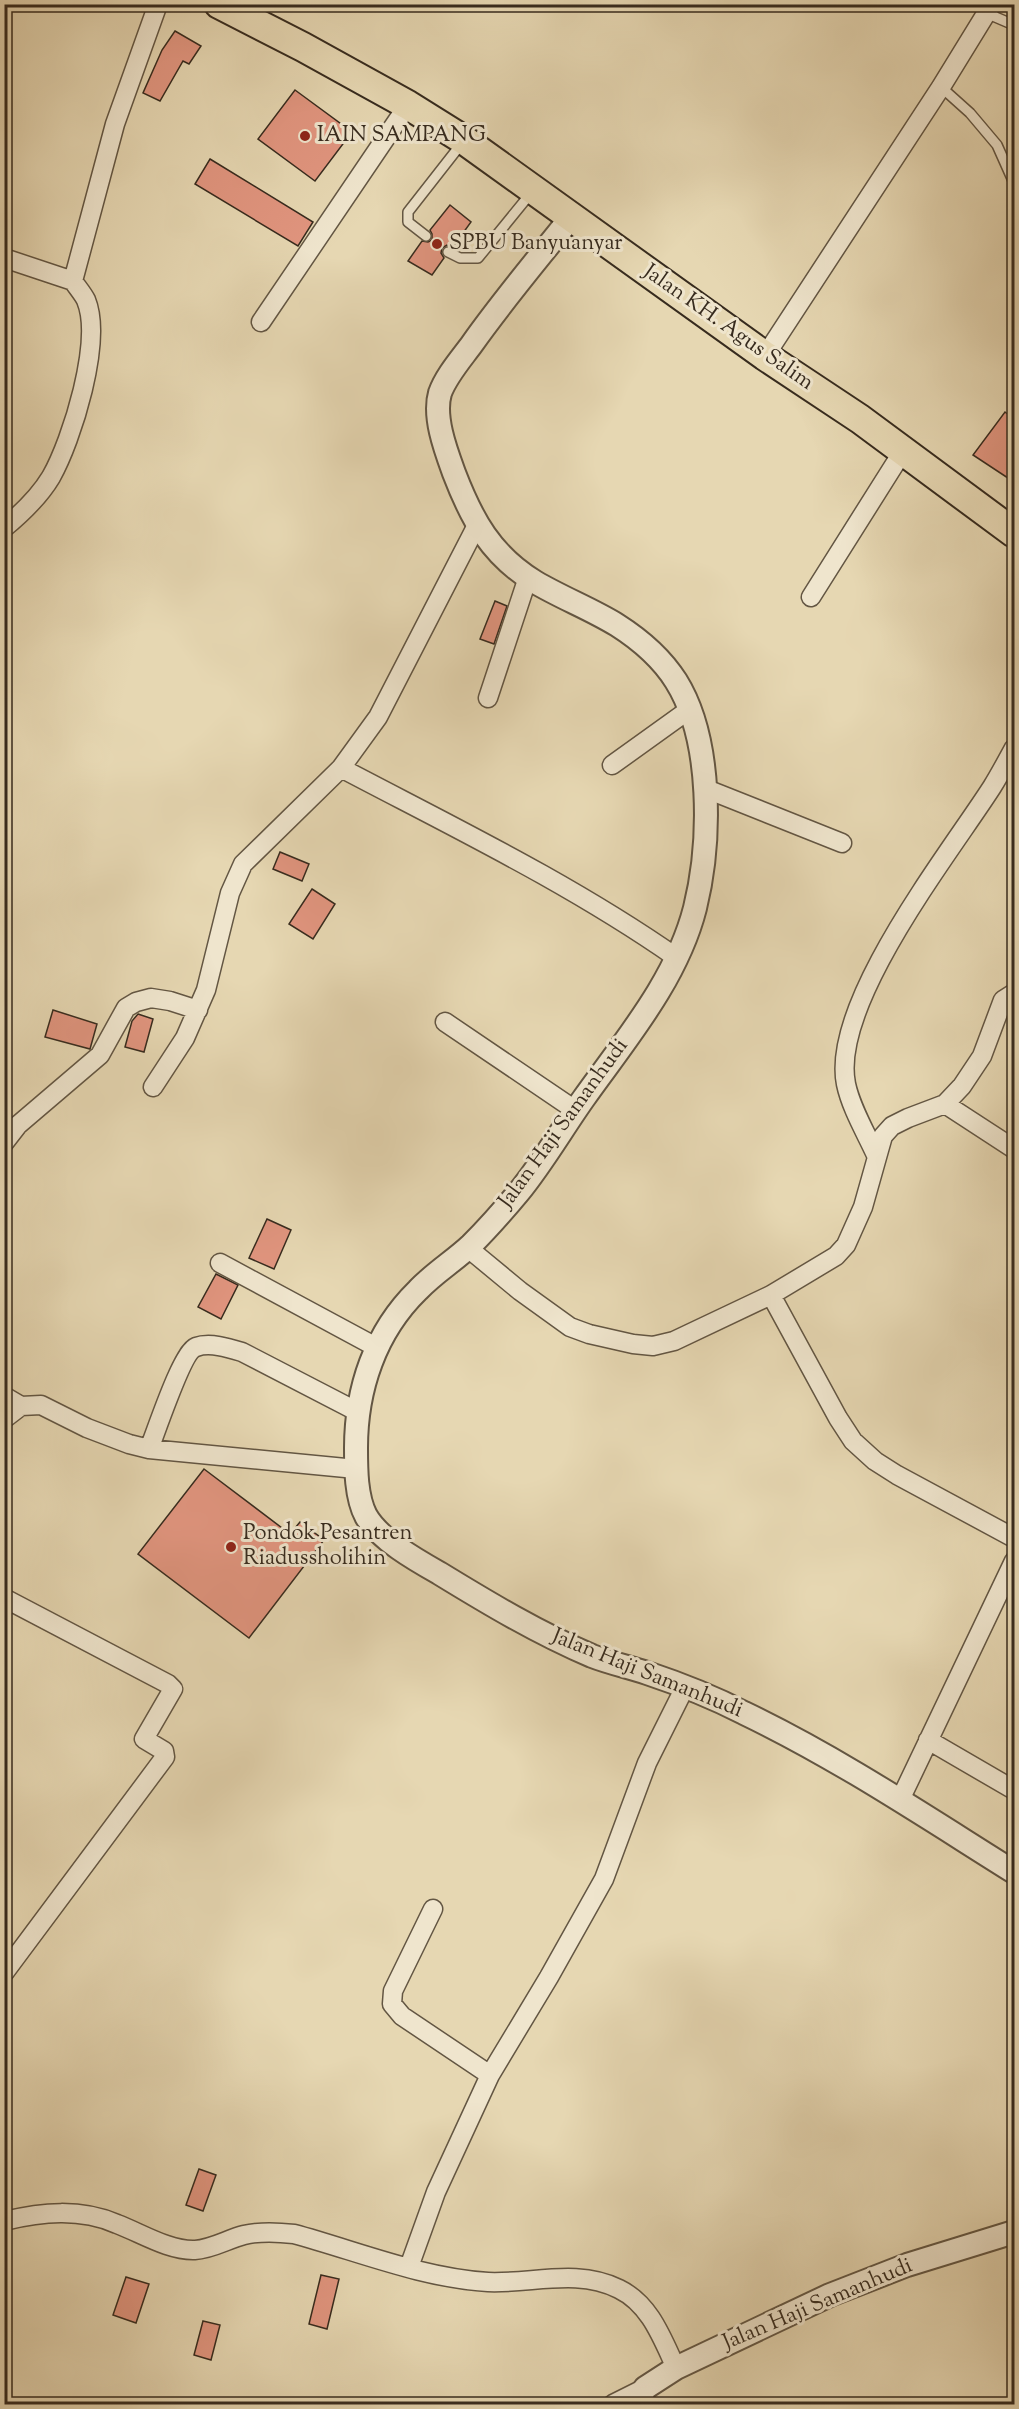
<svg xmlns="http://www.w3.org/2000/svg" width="1019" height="2409" font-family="'Sorts Mill Goudy',serif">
  <rect width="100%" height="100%" fill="#e6d7b2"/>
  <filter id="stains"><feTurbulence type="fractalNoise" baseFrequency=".00333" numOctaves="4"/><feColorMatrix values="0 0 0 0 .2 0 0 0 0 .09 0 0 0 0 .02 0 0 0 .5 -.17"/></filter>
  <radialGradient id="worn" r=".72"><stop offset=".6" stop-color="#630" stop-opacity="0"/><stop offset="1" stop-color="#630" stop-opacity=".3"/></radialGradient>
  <!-- building -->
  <path fill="#e1957f" stroke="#372b1e" stroke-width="1.5" d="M175 31 201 46 189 64 183 61 160 101 143 93 162 50Z
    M295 90 352 132 315 181 258 139Z
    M210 159 313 222 298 246 195 184Z
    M450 205 471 222 453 247 447 245 442 248 441 253 444 258 432 275 408 261 422 241 428 242 432 240V234L430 230Z
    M1005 412 1014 419V482L973 455Z
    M495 601 507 606 494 644 480 639Z
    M280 852 309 864 302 881 273 869Z
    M312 889 335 904 313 939 289 924Z
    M53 1010 97 1024 90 1049 45 1037Z
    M138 1014 153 1019 144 1052 125 1047 132 1021Z
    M267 1219 291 1230 274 1269 249 1258Z
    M216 1274 238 1285 221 1319 198 1307Z
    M204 1469 290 1534 300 1522 324 1540 249 1638 138 1554Z
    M199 2169 216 2175 203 2211 186 2205Z
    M321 2275 339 2279 327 2329 309 2324Z
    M126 2277 149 2284 136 2323 113 2315Z
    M203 2321 220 2325 211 2360 194 2355Z"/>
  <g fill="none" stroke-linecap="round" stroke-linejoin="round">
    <!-- service casing -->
    <g stroke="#635643" stroke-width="12">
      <path id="service" d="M986 13 1014 25
        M941 87 970 113 997 145 1014 183
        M426 236 408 222V212L462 143
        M448 252 460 258H478L531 193"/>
    </g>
    <!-- minor casing -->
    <g stroke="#635643" stroke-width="21">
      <path id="minor" d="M4 258 73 281
        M261 322 408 105
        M765 356 941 87 992 4
        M4 528C21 514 39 497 51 477 72 440 103 341 86 300 83 294 77 287 73 281L115 124 158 4
        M811 597 903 451
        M488 698 528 577
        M612 765 690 709
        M341 768C455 828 571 884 677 958
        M704 788 842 843
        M445 1022 575 1110
        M153 1087 185 1038 206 990 230 893 243 864 341 768 378 717 478 523
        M945 1104 1014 1149
        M4 1143 18 1125 100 1055 126 1008 136 1002 151 998 170 1001 198 1010
        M876 1155C866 1133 851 1108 846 1084 830 1004 949 854 992 787 1000 774 1007 761 1014 748
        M468 1248 520 1291 570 1327 589 1334 633 1344 653 1346 674 1341 771 1295 836 1256 846 1245 863 1207 883 1136 892 1126 908 1118 945 1104 962 1086 982 1056 1003 1000 1014 993
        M220 1263 376 1347
        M771 1295 838 1418 853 1441 875 1461 897 1475 1014 1538
        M4 1396 21 1406
        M4 1419 21 1406 41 1405 87 1428 129 1444 149 1449 356 1469
        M149 1449C156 1432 182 1352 196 1347 210 1342 229 1348 242 1352L358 1412
        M4 1598 168 1684 173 1689 144 1739 164 1751 165 1757 4 1973
        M928 1740 1014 1790
        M900 1800 1014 1561
        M433 1909 393 1991 392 2004 402 2016 490 2075
        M4 2221C42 2212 80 2208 117 2224 141 2233 169 2251 195 2250 212 2249 228 2239 244 2235 261 2231 277 2232 294 2234 357 2251 422 2278 488 2282 532 2284 577 2268 619 2289 650 2304 662 2338 676 2368
        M409 2267 436 2192 490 2075 549 1977 604 1879 647 1763 685 1687
        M613 2404 645 2388"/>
    </g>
    <!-- tertiary casing -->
    <g stroke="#635643" stroke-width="26">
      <path id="tertiary" d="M572 216C538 259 503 300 472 344 461 359 446 376 440 393 433 417 446 451 454 473 472 520 491 555 535 582 562 598 591 609 617 625 639 639 662 659 676 681 713 740 711 843 695 908 677 979 626 1039 584 1098 562 1129 542 1164 518 1193 503 1211 487 1229 471 1245 454 1261 434 1273 418 1290 375 1332 356 1389 356 1448 356 1469 356 1497 366 1516 379 1539 416 1560 439 1573 488 1603 538 1633 592 1656 610 1663 629 1667 647 1673 680 1684 713 1697 744 1713 838 1758 926 1817 1014 1872
        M637 2404 645 2388 676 2368 830 2295 907 2265 1014 2232"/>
    </g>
    <!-- trunk casing -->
    <g stroke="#372b1e" stroke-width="32">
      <path id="trunk" d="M219 4 303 47 408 105 464 140 765 356 860 419 1014 533"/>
    </g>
    <!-- service -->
    <use href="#service" stroke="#efe5cd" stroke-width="9"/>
    <!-- minor -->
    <use href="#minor" stroke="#efe5cd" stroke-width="18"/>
    <!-- tertiary -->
    <use href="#tertiary" stroke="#efe5cd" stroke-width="22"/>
    <!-- trunk -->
    <use href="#trunk" stroke="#e6d7b2" stroke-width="28"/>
  </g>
  <!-- markers -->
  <g fill="#8f2418" stroke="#efe5cd" stroke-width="2">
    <circle cx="305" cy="136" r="6"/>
    <circle cx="437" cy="244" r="6"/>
    <circle cx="231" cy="1547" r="6"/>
  </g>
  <g text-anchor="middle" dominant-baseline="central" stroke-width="6" stroke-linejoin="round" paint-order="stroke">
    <!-- poi labels -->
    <g font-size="22" fill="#372b1e" stroke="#efe5cd" text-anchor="start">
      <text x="317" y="136">IAIN SAMPANG</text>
      <text x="449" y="244">SPBU Banyuanyar</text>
      <text x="243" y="1534">Pondok Pesantren<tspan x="243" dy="25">Riadussholihin</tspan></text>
    </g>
    <!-- street labels -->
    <g font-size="22" fill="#372b1e" stroke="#efe5cd">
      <text transform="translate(728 328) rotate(35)">Jalan KH. Agus Salim</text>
      <text transform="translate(564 1124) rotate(-54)">Jalan Haji Samanhudi</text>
      <text transform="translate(647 1674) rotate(22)">Jalan Haji Samanhudi</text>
      <text transform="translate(818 2305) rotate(-23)">Jalan Haji Samanhudi</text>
    </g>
  </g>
  <!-- margin -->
  <rect width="1019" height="2409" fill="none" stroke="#e6d7b2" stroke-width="24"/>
  <rect x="6" y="6" width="1007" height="2397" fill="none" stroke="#372b1e" stroke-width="3"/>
  <rect x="12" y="12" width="995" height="2385" fill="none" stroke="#372b1e" stroke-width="1.5"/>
  <rect width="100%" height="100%" filter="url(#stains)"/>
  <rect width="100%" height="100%" fill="url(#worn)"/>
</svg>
